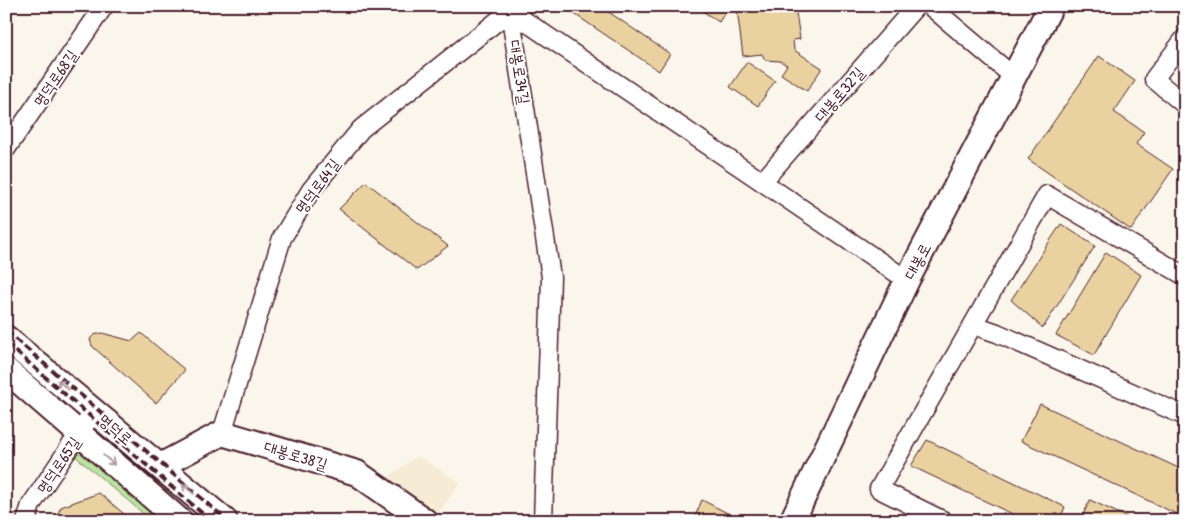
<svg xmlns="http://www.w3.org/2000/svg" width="1191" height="527" font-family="'Patrick Hand','Poor Story',sans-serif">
  <rect width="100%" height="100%" fill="#fbf6ec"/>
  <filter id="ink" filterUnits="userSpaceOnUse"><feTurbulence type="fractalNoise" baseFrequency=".02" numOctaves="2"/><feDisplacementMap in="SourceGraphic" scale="10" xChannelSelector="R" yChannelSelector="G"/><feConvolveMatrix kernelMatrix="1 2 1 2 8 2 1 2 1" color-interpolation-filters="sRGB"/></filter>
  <g filter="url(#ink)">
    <!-- built -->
    <path fill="#f6ebd5" d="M417 456 460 482 435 519 380 483Z"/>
    <!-- green -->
    <path fill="#bae4a1" stroke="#828266" d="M79 434 180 521H152L68 450Z"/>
    <!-- building -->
    <path fill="#ead2a0" stroke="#4a1f2b" d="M566 6H600L670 54 659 71 567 9Z
      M695 6H729L719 22Z
      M759 6H795L800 39 793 40 794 50 822 68 807 91 781 74 787 65 780 61 765 60 762 54 743 56 737 9Z
      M1099 56 1135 81 1114 112 1144 132 1136 144 1173 169 1131 230 1028 159Z
      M747 62 775 81 758 106 730 87Z
      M366 182 448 246 417 270 339 209Z
      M1061 224 1095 246 1043 328 1011 300Z
      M1106 252 1141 275 1094 355 1056 335Z
      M102 333 132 341 141 333 185 370 156 403 92 346 90 339 94 335Z
      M1040 404 1185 471V518L1021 441Z
      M927 440 1065 507 1059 521H1027L911 466Z
      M99 493 130 519 127 521H54L61 507Z
      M702 500 743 521H693Z
      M1090 500 1135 521H1080Z"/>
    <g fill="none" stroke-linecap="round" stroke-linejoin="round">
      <!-- street casing -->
      <g stroke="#4a1f2b" stroke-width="21">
        <path id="street" d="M511 6 510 11 551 277 543 521
          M930 6 1014 77
          M510 11 907 280
          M1185 38 1154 79 1185 105
          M6 149 104 6
          M762 182 916 6
          M974 325 997 333 1185 416
          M222 433 282 238 311 190 361 129 510 11
          M26 521 31 505 94 411
          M944 521 879 489 1047 195 1185 276"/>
      </g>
      <!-- secondary casing -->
      <g stroke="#4a1f2b" stroke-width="28">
        <path id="secondary" d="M6 338 225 521
          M6 370 180 521
          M160 466 222 433 357 473 425 521
          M792 521 907 280 1051 6"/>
      </g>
      <!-- street -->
      <use href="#street" stroke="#fff" stroke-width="18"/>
      <!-- secondary -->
      <use href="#secondary" stroke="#fff" stroke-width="24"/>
      <!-- rail -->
      <path stroke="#4a1f2b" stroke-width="4" stroke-dasharray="8 4" stroke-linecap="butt" d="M6 331 228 521
        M6 343 211 521"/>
    </g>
    <!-- one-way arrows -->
    <defs><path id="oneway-shaft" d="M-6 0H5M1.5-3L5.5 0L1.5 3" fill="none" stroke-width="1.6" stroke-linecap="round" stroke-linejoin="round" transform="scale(1.25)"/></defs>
    <g stroke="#ae9aa0">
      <use href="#oneway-shaft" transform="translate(63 385) rotate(-140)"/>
      <use href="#oneway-shaft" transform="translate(109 460) rotate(40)"/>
      <use href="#oneway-shaft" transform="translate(188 489) rotate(-140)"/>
    </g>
  </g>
  <g text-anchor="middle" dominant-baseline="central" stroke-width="4" stroke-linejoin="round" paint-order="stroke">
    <!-- street labels -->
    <g font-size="16" fill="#4a1f2b" stroke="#fff">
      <text transform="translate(520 72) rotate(81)">대봉로34길</text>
      <text transform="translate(55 78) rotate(-56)">명덕로68길</text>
      <text transform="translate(839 94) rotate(-49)">대봉로32길</text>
      <text transform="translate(317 186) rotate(-54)">명덕로64길</text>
      <text transform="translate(917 261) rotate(-62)">대봉로</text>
      <text transform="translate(116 429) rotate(40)">명덕로</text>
      <text transform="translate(296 455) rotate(17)">대봉로38길</text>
      <text transform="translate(58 465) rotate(-56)">명덕로65길</text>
    </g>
  </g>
  <!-- margin -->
  <rect width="1191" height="527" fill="none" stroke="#fff" stroke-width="25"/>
  <rect x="12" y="12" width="1166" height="502" fill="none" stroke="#4a1f2b" stroke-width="2" filter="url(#ink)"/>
</svg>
